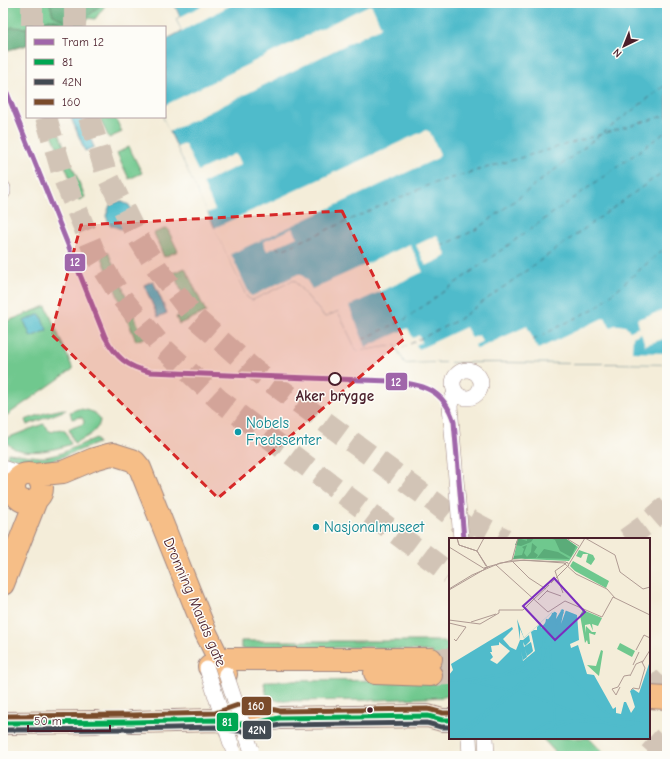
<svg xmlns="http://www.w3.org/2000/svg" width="670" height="759" font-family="'Comic Neue',sans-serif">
  <rect width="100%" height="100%" fill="#fdfcf7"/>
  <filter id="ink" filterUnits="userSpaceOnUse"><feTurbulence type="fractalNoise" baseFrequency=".025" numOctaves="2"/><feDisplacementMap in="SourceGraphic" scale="8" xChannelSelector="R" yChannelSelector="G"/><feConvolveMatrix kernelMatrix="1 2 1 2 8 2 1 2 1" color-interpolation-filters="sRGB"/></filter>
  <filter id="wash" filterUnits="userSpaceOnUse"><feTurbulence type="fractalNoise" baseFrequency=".012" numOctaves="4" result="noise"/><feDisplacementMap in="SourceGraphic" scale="16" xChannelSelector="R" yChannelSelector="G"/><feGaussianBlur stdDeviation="0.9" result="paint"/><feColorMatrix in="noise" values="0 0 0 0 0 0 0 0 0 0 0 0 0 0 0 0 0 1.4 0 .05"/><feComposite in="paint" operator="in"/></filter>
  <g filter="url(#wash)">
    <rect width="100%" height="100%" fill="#f4edd9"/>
    <!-- green -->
    <path fill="#6fc88e" stroke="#5c745c" d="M3 3H107L95 19 88 18 82 27H27V45L3 51Z
      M45 117H58L53 119 85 197 79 200Z
      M99 117H115L122 132 109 138Z
      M129 147 142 173 129 179 117 153Z
      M167 228 178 251 164 257 154 233Z
      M108 252 141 332 155 326 157 333 136 341 101 255Z
      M185 268 206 312 179 324 176 317 190 310 173 273Z
      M46 306 73 369 3 418V323Z
      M63 409 66 410 27 425 25 420 45 413Z
      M78 409C89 409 108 415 96 429 91 436 82 439 74 443L69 429 83 424 84 421 82 418 80 417 72 419 70 412Z
      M43 424C48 426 46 429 50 431 55 434 57 425 66 432L71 444C55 450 20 458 7 443V438Z
      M96 438 98 443 57 459 49 461H38L7 457 8 453 40 457H46L59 454Z
      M241 641H444L448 644 449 646 450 695 444 697 377 700 279 701 267 697 264 683 268 681 431 680 432 652 372 647 241 649Z
      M542 738H589L606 756H559Z"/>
    <!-- forest -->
    <path fill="#5bac79" stroke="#526652" d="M50 3H100V6C93 12 80 24 70 23 64 22 58 17 53 15L50 4Z
      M50 19 59 21 70 27H31Z
      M12 27 27 28V45L8 50 3 48V32Z"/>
    <!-- water -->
    <path fill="#50bbcb" stroke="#4d6d7b" d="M174 3H667V364L458 362 405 363 395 345 357 351 338 311 325 317 294 280 252 300 247 297 163 117H165V40L182 31 176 19 180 17Z
      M74 117H81L94 147 85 151 71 118Z
      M120 201 129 205 134 215 130 225 121 229 110 225 106 216 110 205Z
      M153 281 167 313 158 317 144 285Z
      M40 314 47 330 31 337 24 321Z"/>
    <!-- pier -->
    <path fill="#f4edd9" d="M207 3H235L182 31 176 19Z
      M369 5 372 6 381 26 380 28 169 132 163 117H165V105Z
      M426 130 430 132 440 154 438 158 231 254 250 295 252 296 298 274H301L306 279 312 289 410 244 423 272 349 306 366 347 408 328 413 338 419 335 422 342 416 345 419 349 466 327 472 338 479 335 482 342 475 345 477 349 527 326 538 349 605 317 610 327 615 325H620L625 326 630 331 639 327 637 319 667 309V338L645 345 641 333 633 337 632 352 667 353V364L458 362 405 363 395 345 357 351 338 311 325 317 294 280 252 300 247 297 214 228Z
      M185 144 198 171 234 154 237 155 241 163 240 165 203 183 215 210 207 213 177 147Z
      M293 228 297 237 267 251 263 242Z
      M437 235 447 256 426 266 416 245Z"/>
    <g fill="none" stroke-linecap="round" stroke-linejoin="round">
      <!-- ferry -->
      <path stroke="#4c5d6b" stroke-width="1" stroke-dasharray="5 4" stroke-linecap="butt" d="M603 133 667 84
        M442 246 479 228 600 135
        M276 247 279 249 286 248 431 184 667 115
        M363 339 404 320 667 131
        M533 340 597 307 667 246
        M402 348 458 320 667 169"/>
    </g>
  </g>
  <g filter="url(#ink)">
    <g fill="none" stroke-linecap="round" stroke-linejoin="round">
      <!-- highway-tunnel -->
      <path stroke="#d2c4b6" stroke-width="22" stroke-dasharray="22 11" stroke-linecap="butt" d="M32 3V27
        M75 27V3
        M46 117 64 179 96 256 121 297 163 348 219 400 450 574
        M89 117 106 173 137 236 157 268 194 317 253 369 434 502 481 539
        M469 520 505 539
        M626 539 644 526 667 506
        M431 659H450
        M431 675 450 674
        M649 678 667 695
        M96 722H132
        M649 738 667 754"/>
      <!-- minor casing -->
      <g stroke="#9f8682" stroke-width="16">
        <path id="minor" d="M3 188V192
          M453 384a14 14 0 1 1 28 0a14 14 0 1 1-28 0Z
          M456 392C452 397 451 400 450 406L461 539
          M3 468 23 475
          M3 486 14 492
          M469 738 470 756
          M486 738 487 756"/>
      </g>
      <!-- highway casing -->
      <g stroke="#9f8682" stroke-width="24">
        <path id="highway" d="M14 488a14 14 0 1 1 28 0a14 14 0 1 1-28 0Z
          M33 475 63 472 94 459 108 455 113 454 132 460 135 462 140 468 206 633 226 674
          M3 584 36 500
          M209 667 219 659H431
          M375 673 431 675
          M649 697 667 698
          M132 722 216 720 239 724H247L279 718 428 716 442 720H450
          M3 723 96 722"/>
      </g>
      <!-- minor -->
      <use href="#minor" stroke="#fff" stroke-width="15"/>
      <!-- highway -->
      <use href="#highway" stroke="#f6be87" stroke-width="22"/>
      <!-- minor-bridge casing -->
      <g stroke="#9f8682" stroke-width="16" stroke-linecap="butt">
        <path id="minor-bridge" d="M207 669 233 750
          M226 674 251 749"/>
      </g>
      <!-- minor-bridge -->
      <use href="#minor-bridge" stroke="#fff" stroke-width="15"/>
      <!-- bus-1 casing -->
      <g stroke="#fdfcf7" stroke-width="8">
        <path id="bus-1" d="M3 723 132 722 216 720 239 724H252L279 718 428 716 442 720H450"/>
      </g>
      <!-- bus-2 casing -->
      <g stroke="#fdfcf7" stroke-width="8">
        <path id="bus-2" d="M3 730 132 729 215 727 238 731H252L280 725 427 723 441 727H450"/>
      </g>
      <!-- bus-3 casing -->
      <g stroke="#fdfcf7" stroke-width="8">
        <path id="bus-3" d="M3 716 132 715 215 713 238 705H252L280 711 428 709 443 713H450"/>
      </g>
      <!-- bus-1 -->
      <use href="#bus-1" stroke="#00a651" stroke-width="5"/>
      <!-- bus-2 -->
      <use href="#bus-2" stroke="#424a52" stroke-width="5"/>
      <!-- bus-3 -->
      <use href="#bus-3" stroke="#7a4b2a" stroke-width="5"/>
      <!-- tram-1 casing -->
      <g stroke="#fdfcf7" stroke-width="8">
        <path id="tram-1" d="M3 83 105 337C116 357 127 367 150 372L390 381C422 385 443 387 454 422L464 539"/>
      </g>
      <!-- tram-1 -->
      <use href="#tram-1" stroke="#a066aa" stroke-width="5"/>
    </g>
  </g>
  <!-- marked area -->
  <path fill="#d62828" fill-opacity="0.2" stroke="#d62828" stroke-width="3" stroke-dasharray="8 5" stroke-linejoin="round" d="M342 211 404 339 218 498 51 334 81 225Z"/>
  <!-- markers -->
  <circle fill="#fdfcf7" stroke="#4a1f2b" stroke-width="2" cx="335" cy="379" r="6"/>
  <g fill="#0f9aa8" stroke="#fdfcf7" stroke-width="1.5">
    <circle cx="238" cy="432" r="4"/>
    <circle cx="316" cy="527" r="4"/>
  </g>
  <circle fill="#4a1f2b" stroke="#fdfcf7" stroke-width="1.5" cx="370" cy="710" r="3.5"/>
  <g text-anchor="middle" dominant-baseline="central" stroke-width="3" stroke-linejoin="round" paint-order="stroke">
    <!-- stop labels -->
    <g font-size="15" font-weight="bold" fill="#4a1f2b" stroke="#fdfcf7">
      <text x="335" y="396">Aker brygge</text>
    </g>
    <!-- culture labels -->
    <g font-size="15" fill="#0d838f" stroke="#fdfcf7" text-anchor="start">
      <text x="246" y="423">Nobels<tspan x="246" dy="17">Fredssenter</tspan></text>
      <text x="324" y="527">Nasjonalmuseet</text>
    </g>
    <!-- street labels -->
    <g font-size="15" fill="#4a1f2b" stroke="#fdfcf7">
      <text transform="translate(195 602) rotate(67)">Dronning Mauds gate</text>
    </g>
  </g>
  <!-- overview -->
  <g transform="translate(449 538)">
    <rect width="201" height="201" fill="#f4edd9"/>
    <path d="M69 0H116L129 9 120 23 76 21 65 18ZM130 12 144 17 146 21 142 27 137 24 139 16H134L132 20 127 18ZM124 23 160 43 157 50 126 33 121 28ZM134 72 153 80 149 88 143 86 144 93 141 86 136 87V95L137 88 143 94H147L146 97 140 95 141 106H139L138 102 136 105 131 77ZM171 105 186 113 183 119 168 111ZM152 112 154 113 150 138 138 127 147 128Z" fill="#6fc88e"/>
    <path d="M69 0 78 3V0H85L82 4 72 8 66 7ZM101 0H116L127 8 122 19 111 13 106 2ZM83 5 88 9 85 14 89 17 87 20 64 21 65 18 73 17 75 11 73 9 78 7 75 15 78 19 82 14ZM95 11 109 14 121 21 88 20Z" fill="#5bac79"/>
    <path d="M113 71 128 77 130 102 121 106 122 110 129 107 138 136 145 137 164 171 167 169V175L172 176 175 164H177L182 175 186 169 181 153 184 151 190 155 201 123V201H0V137L4 132 2 126 63 89 64 91 54 101 61 109 67 112 71 102 68 81 75 100 103 74 111 73ZM50 104 61 113 48 126 41 122 44 119 41 114H43L42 108 50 107Z" fill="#50bbcb" fill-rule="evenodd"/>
    <path d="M113 71 107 81 108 75 105 74 92 90V85L88 89 90 91 88 89V92H85L87 94 85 92 82 94 86 113 74 123 72 113 74 122 78 119 76 111 78 118 82 115 80 108 82 115 84 113 82 104 75 109 74 104 76 108 79 105 78 101 79 105 81 103 80 97 74 102H71V91L75 100 103 74 106 73H111L113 71 117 72 112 86 115 72Z" fill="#f4edd9"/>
    <path fill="none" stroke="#50bbcb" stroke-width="2" d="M106 81 101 107 107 201M101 97 114 74M94 107 98 81M92 127 94 111M0 142 28 145 77 156 162 187 174 189 191 184 201 160M10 143 54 136 71 129 84 121 97 105M25 144 86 131 98 130 119 135 151 170 167 182M0 145H20M160 185H186L189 172 183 153M2 201 95 126 106 74M8 201 91 134 104 75M71 201 97 185 155 180 182 182 196 170 201 152M73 201 125 183 155 185"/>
    <path fill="none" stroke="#b09b93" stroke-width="1" d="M8 0 10 7 28 13 37 28M8 0 10 7 28 13 39 30M117 0 130 8M136 0 166 17 171 34 194 51 201 49M0 9 36 31 38 29 35 30M28 13 35 0M63 22 69 0M64 24 80 40 97 51M120 26 136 0M47 27 99 74 116 63 153 79 164 59 201 77M38 29 64 22 117 24M102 45 120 27 118 24 116 26M0 51 23 37 51 25 75 22 115 25 127 36 158 51 166 60M0 52 36 31M98 53 112 58M114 55 106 33 116 26M85 61 100 47M89 62 99 52M50 75V72H74L87 59M0 82 31 86 50 75M22 84 47 76M0 85 17 89 7 103 5 101M187 112 195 97 201 100M193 125 201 112M184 127 190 114M181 138 187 126 194 123M163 151 167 157 171 149M163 151 169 149 175 138 181 137M182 152 184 150 190 151 196 130 193 124"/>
    <path fill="#7b2cbf" fill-opacity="0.15" stroke="#7b2cbf" stroke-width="2" d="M105 40 136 74 106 102 74 68Z"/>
    <rect width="201" height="201" fill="none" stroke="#4a1f2b" stroke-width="2"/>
  </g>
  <g stroke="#fdfcf7" stroke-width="1.5">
    <rect x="64" y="253" width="22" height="19" rx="4" fill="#a066aa"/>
    <rect x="385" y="372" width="23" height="19" rx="4" fill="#a066aa"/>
    <rect x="241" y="696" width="31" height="20" rx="4" fill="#7a4b2a"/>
    <rect x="216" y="712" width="23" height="20" rx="4" fill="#00a651"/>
    <rect x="242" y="720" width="30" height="20" rx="4" fill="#424a52"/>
  </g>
  <g font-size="11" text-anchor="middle" font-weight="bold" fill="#fff">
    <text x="75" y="266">12</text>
    <text x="396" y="386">12</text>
    <text x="256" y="710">160</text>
    <text x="227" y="726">81</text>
    <text x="257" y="734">42N</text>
  </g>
  <!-- margin -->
  <rect width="670" height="759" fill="none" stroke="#fdfcf7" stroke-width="16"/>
  <!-- legend -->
  <rect x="26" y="26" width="140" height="92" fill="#fdfcf7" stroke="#b5a4a5"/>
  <rect x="34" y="39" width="20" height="6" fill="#a066aa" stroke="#b5a4a5"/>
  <text x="62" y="46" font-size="12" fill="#4a1f2b">Tram 12</text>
  <rect x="34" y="59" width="20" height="6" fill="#00a651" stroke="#b5a4a5"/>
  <text x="62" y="66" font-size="12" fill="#4a1f2b">81</text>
  <rect x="34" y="79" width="20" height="6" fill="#424a52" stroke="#b5a4a5"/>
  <text x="62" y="86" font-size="12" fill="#4a1f2b">42N</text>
  <rect x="34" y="99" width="20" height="6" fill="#7a4b2a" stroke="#b5a4a5"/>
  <text x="62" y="106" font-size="12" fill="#4a1f2b">160</text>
  <!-- north arrow -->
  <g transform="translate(624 46) rotate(223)" stroke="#fdfcf7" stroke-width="3" paint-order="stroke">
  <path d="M0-3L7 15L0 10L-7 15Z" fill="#4a1f2b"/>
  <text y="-6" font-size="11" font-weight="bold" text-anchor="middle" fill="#4a1f2b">N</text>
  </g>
  <!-- scale -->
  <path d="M28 725v6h82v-6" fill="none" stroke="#4a1f2b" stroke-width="2"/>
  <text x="34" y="725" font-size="12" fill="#4a1f2b" stroke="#fdfcf7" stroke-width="3" paint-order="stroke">50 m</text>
</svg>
